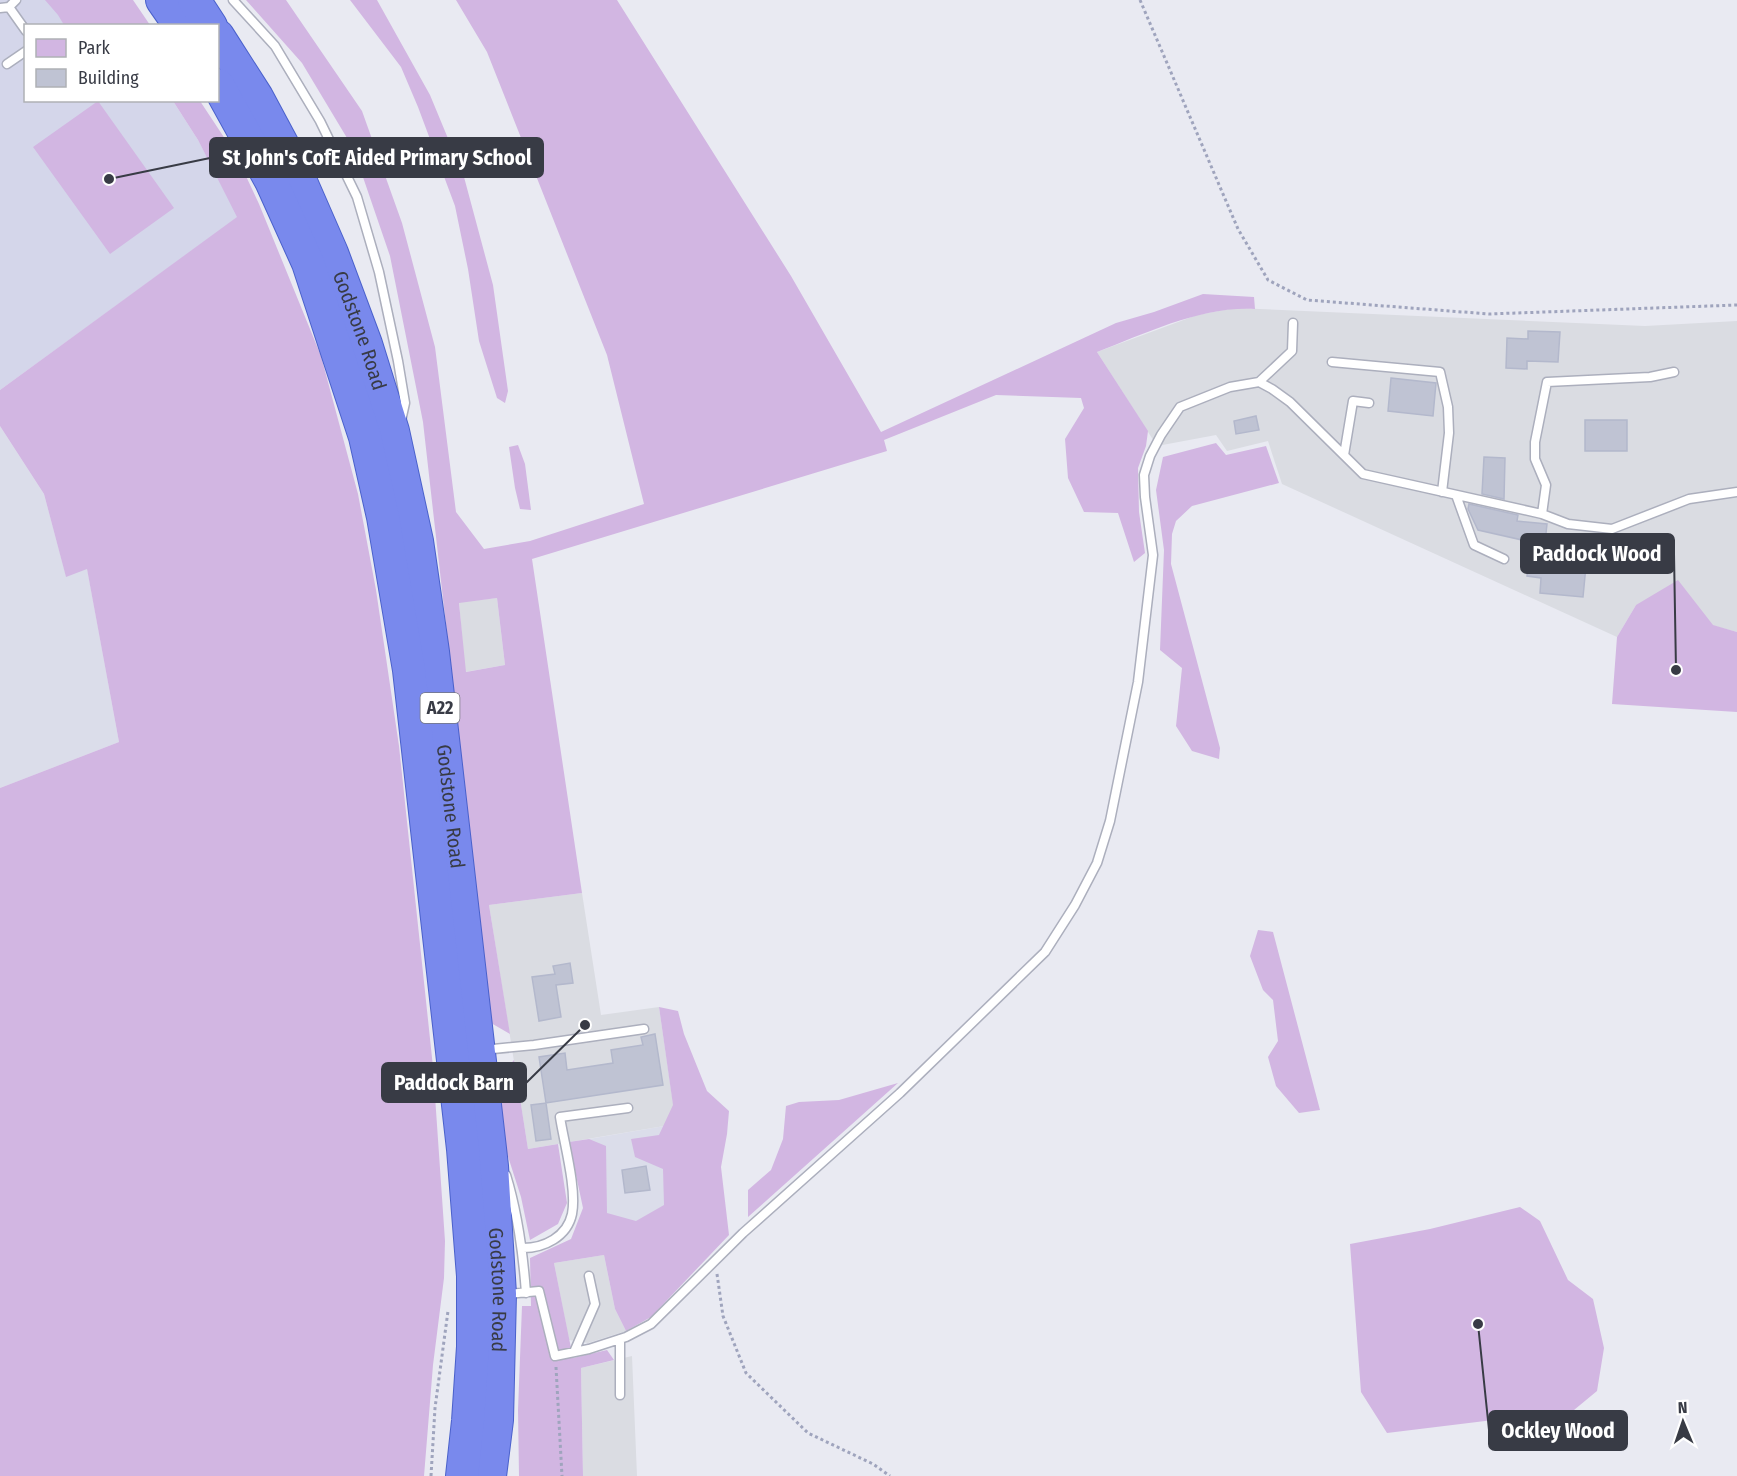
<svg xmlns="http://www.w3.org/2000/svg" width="1737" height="1476" font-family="'Fira Sans Condensed',sans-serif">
  <rect width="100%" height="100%" fill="#e9eaf2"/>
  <!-- residential -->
  <path fill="#dbddea" d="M0 426 44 494 66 576 87 568 119 742 0 788Z
    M676 1124 693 1233 600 1247 589 1139Z"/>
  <!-- industrial -->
  <path fill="#dadce2" d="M1235 308 1645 326 1737 321V632L1636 605 1617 637 1282 484 1268 441 1227 451 1216 435 1157 446 1097 352 1197 315Z
    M497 598 505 665 465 672 459 602Z
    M582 893 601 1015 659 1007 676 1124 528 1149 489 905Z
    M604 1255 615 1309 626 1331 588 1343 569 1340 554 1263Z
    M632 1356 637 1476H583L581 1368Z"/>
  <!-- education -->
  <path fill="#d4d6ea" d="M0 0H109L128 25 26 26V100L173 101 198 140 238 217 0 390Z"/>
  <!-- green -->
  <path fill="#d2b6e2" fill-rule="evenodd" d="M45 0H133L150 25H128L126 24 122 26 64 25 58 15Z
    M246 0H286L362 111 402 223 435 347 456 512 484 549 530 541 644 504 607 355 487 52 456 0H617L791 276 881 432 1116 323 1154 312 1203 294 1254 297 1255 309C1201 306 1147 333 1097 352L1148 431 1146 446 1138 468 1139 512 1145 553 1134 562 1118 513 1084 512 1068 478 1065 439 1084 408 1081 398 996 395 884 440 887 451 532 559 582 893 489 905 510 1034 491 1023 423 422 390 256 353 148 302 63ZM497 598 505 665 466 672 459 603Z
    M350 0H377L430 95 464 177 493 285 508 391 505 403 497 398 479 341 468 269 455 206 418 107 401 67Z
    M98 101 174 208 110 254 33 147Z
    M173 101H200L237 157 259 204 321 356 358 494 376 590 399 746 433 1067 445 1241 444 1278 433 1365 424 1476H0V788L119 742 87 569 66 577 44 494 0 426V390L237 217 198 140Z
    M1216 443 1226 455 1266 446 1279 483 1192 506 1176 521 1172 534 1171 564 1220 748 1219 759 1192 751 1176 726 1182 668 1160 650 1164 550 1156 490 1163 457Z
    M518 445 525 464 531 510 520 509 515 488 509 447Z
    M1678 580 1713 625 1737 632V712L1612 704 1617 637 1636 605Z
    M1258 930 1273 932 1320 1110 1299 1113 1276 1086 1268 1057 1278 1041 1273 1000 1263 990 1250 956Z
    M659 1007 678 1011 684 1034 707 1091 729 1111 727 1134 721 1167 729 1235 651 1317 626 1331 615 1309 604 1255 554 1263 573 1358 607 1350 614 1360 581 1368 583 1476H519L518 1410 522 1306H531L530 1258 571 1239 583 1208 569 1142 589 1139 606 1146 607 1213 636 1221 664 1205 663 1169 635 1157 631 1139 659 1135 673 1105Z
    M514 1060 528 1149 558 1144 567 1203 558 1224 530 1240 521 1197 505 1147 495 1081Z
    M898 1083 748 1217V1190L771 1170 783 1139 786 1106 799 1102 839 1100Z
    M1520 1207 1540 1221 1568 1280 1593 1299 1604 1348 1597 1391 1574 1410 1387 1433 1361 1392 1350 1244 1430 1229Z"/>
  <!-- building -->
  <path fill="#bfc3d3" stroke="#b3b8cc" stroke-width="1.5" d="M1528 331 1560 332 1558 362 1527 361V369L1506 368 1507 338 1528 339Z
    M1391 378 1436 383 1433 416 1388 411Z
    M1256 416 1259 430 1236 434 1234 421Z
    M1585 420H1627V451H1585Z
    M1484 457 1505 458 1504 499 1482 494Z
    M1469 504 1518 515 1517 521 1547 524 1543 561 1586 566 1583 597 1540 593 1541 578 1527 576 1531 542 1478 530 1468 509Z
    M570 963 573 983 556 985 561 1017 539 1021 532 977 555 974 553 966Z
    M655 1034 663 1085 546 1103 539 1057 565 1053 567 1070 613 1063 611 1050 643 1045 641 1037Z
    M546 1103 551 1139 536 1141 531 1105Z
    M646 1166 650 1190 625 1193 622 1170Z"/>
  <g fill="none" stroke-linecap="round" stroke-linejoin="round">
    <!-- lane casing -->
    <g stroke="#acafbd" stroke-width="11">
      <path id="lane" d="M233 0 275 46 320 121 357 197 379 272 398 361 405 403 401 421
        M9 7 26 31
        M0 8 9 7 16 0
        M7 64 26 51
        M1332 362 1440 372 1448 407 1449 433 1442 492
        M1259 382 1292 351 1293 323
        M1344 455 1353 401 1369 403
        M1456 495 1474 545 1504 559
        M1542 514 1546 485 1535 459V442L1547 382 1650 377 1674 372
        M483 1050 534 1045 644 1029
        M506 1175C518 1214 523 1252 526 1293
        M523 1248C544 1248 567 1237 572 1214 577 1189 564 1143 560 1117L628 1108
        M507 1294 539 1291 555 1356 589 1349 626 1337 651 1324 743 1233 900 1093 1045 952 1075 905 1097 863 1110 821 1138 682 1153 555 1145 497 1144 475 1150 456 1161 435 1180 407 1230 387 1259 382 1272 389 1290 402 1363 474 1542 514 1568 524 1612 529 1689 499 1737 492
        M620 1339V1395
        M574 1352 595 1304 589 1276"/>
    </g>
    <!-- highway casing -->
    <g stroke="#4a61cb" stroke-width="34">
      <g id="highway">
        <path d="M162 0 180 26"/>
        <path d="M194 0 211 26"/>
        <path id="s1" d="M218 36 257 97 294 166 332 253 366 344 393 431 417 541 433 652 492 1166 500 1294 497 1420 490 1476"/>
        <path d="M218 85 271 181 308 263 365 437 383 517 409 670 463 1149 473 1276V1347L468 1421 462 1476"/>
      </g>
    </g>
    <!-- path -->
    <path stroke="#9fa4bd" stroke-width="3" stroke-dasharray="3 3" stroke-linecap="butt" d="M1140 0 1238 229 1268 280 1307 300 1489 314 1737 305
      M717 1274 723 1316 746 1373 808 1433 873 1464 890 1476
      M556 1367 562 1476
      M431 1476 435 1408 448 1311"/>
    <!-- lane -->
    <use href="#lane" stroke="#fff" stroke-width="8"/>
    <!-- highway -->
    <use href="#highway" stroke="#7989ed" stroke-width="32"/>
  </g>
  <g text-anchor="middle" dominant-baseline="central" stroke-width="4.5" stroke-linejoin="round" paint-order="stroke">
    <!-- shield labels -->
    <rect fill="#fff" stroke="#74767d" stroke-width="1.5" x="420.5" y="693" width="39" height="30" rx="4.5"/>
    <g font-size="18" font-weight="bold" fill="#383b45">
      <text x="440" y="708">A22</text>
    </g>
    <!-- street labels -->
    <g font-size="20" fill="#383b45" stroke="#fff">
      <text stroke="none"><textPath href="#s1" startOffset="328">Godstone Road</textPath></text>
      <text stroke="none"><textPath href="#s1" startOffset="814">Godstone Road</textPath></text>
      <text stroke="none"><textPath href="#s1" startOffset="1300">Godstone Road</textPath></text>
    </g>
  </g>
  <!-- callouts -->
  <path fill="none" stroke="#383b45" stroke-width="2" d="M109 179L210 158M1676 670L1674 554M585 1025L526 1083M1478 1324L1489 1430"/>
  <g fill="#383b45" stroke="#fff" stroke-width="2">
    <circle cx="109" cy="179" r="6"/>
    <circle cx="1676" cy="670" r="6"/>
    <circle cx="585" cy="1025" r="6"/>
    <circle cx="1478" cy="1324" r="6"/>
  </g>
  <g fill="#383b45" stroke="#383b45" stroke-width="2">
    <rect x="210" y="138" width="333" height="39" rx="6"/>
    <rect x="1521" y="534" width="153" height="39" rx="6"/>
    <rect x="382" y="1063" width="144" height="39" rx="6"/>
    <rect x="1489" y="1411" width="138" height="39" rx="6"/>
  </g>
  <g font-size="21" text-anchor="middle" font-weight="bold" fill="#fff">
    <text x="377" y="165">St John's CofE Aided Primary School</text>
    <text x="1597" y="561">Paddock Wood</text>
    <text x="454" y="1090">Paddock Barn</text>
    <text x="1558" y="1438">Ockley Wood</text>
  </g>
  <!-- legend -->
  <rect x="24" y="24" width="195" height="78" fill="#ffffff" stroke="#afb1b5" stroke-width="1.5"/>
  <rect x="36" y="39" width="30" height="18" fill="#d2b6e2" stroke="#afb1b5" stroke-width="1.5"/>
  <text x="78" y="54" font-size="18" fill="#383b45">Park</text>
  <rect x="36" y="69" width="30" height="18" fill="#bfc3d3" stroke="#afb1b5" stroke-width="1.5"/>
  <text x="78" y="84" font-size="18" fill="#383b45">Building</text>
  <!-- north arrow -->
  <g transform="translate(1683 1422) rotate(358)" stroke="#ffffff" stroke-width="4.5" paint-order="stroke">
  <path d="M0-4.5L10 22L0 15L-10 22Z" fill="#383b45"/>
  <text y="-9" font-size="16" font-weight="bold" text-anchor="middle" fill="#383b45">N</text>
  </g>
</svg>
